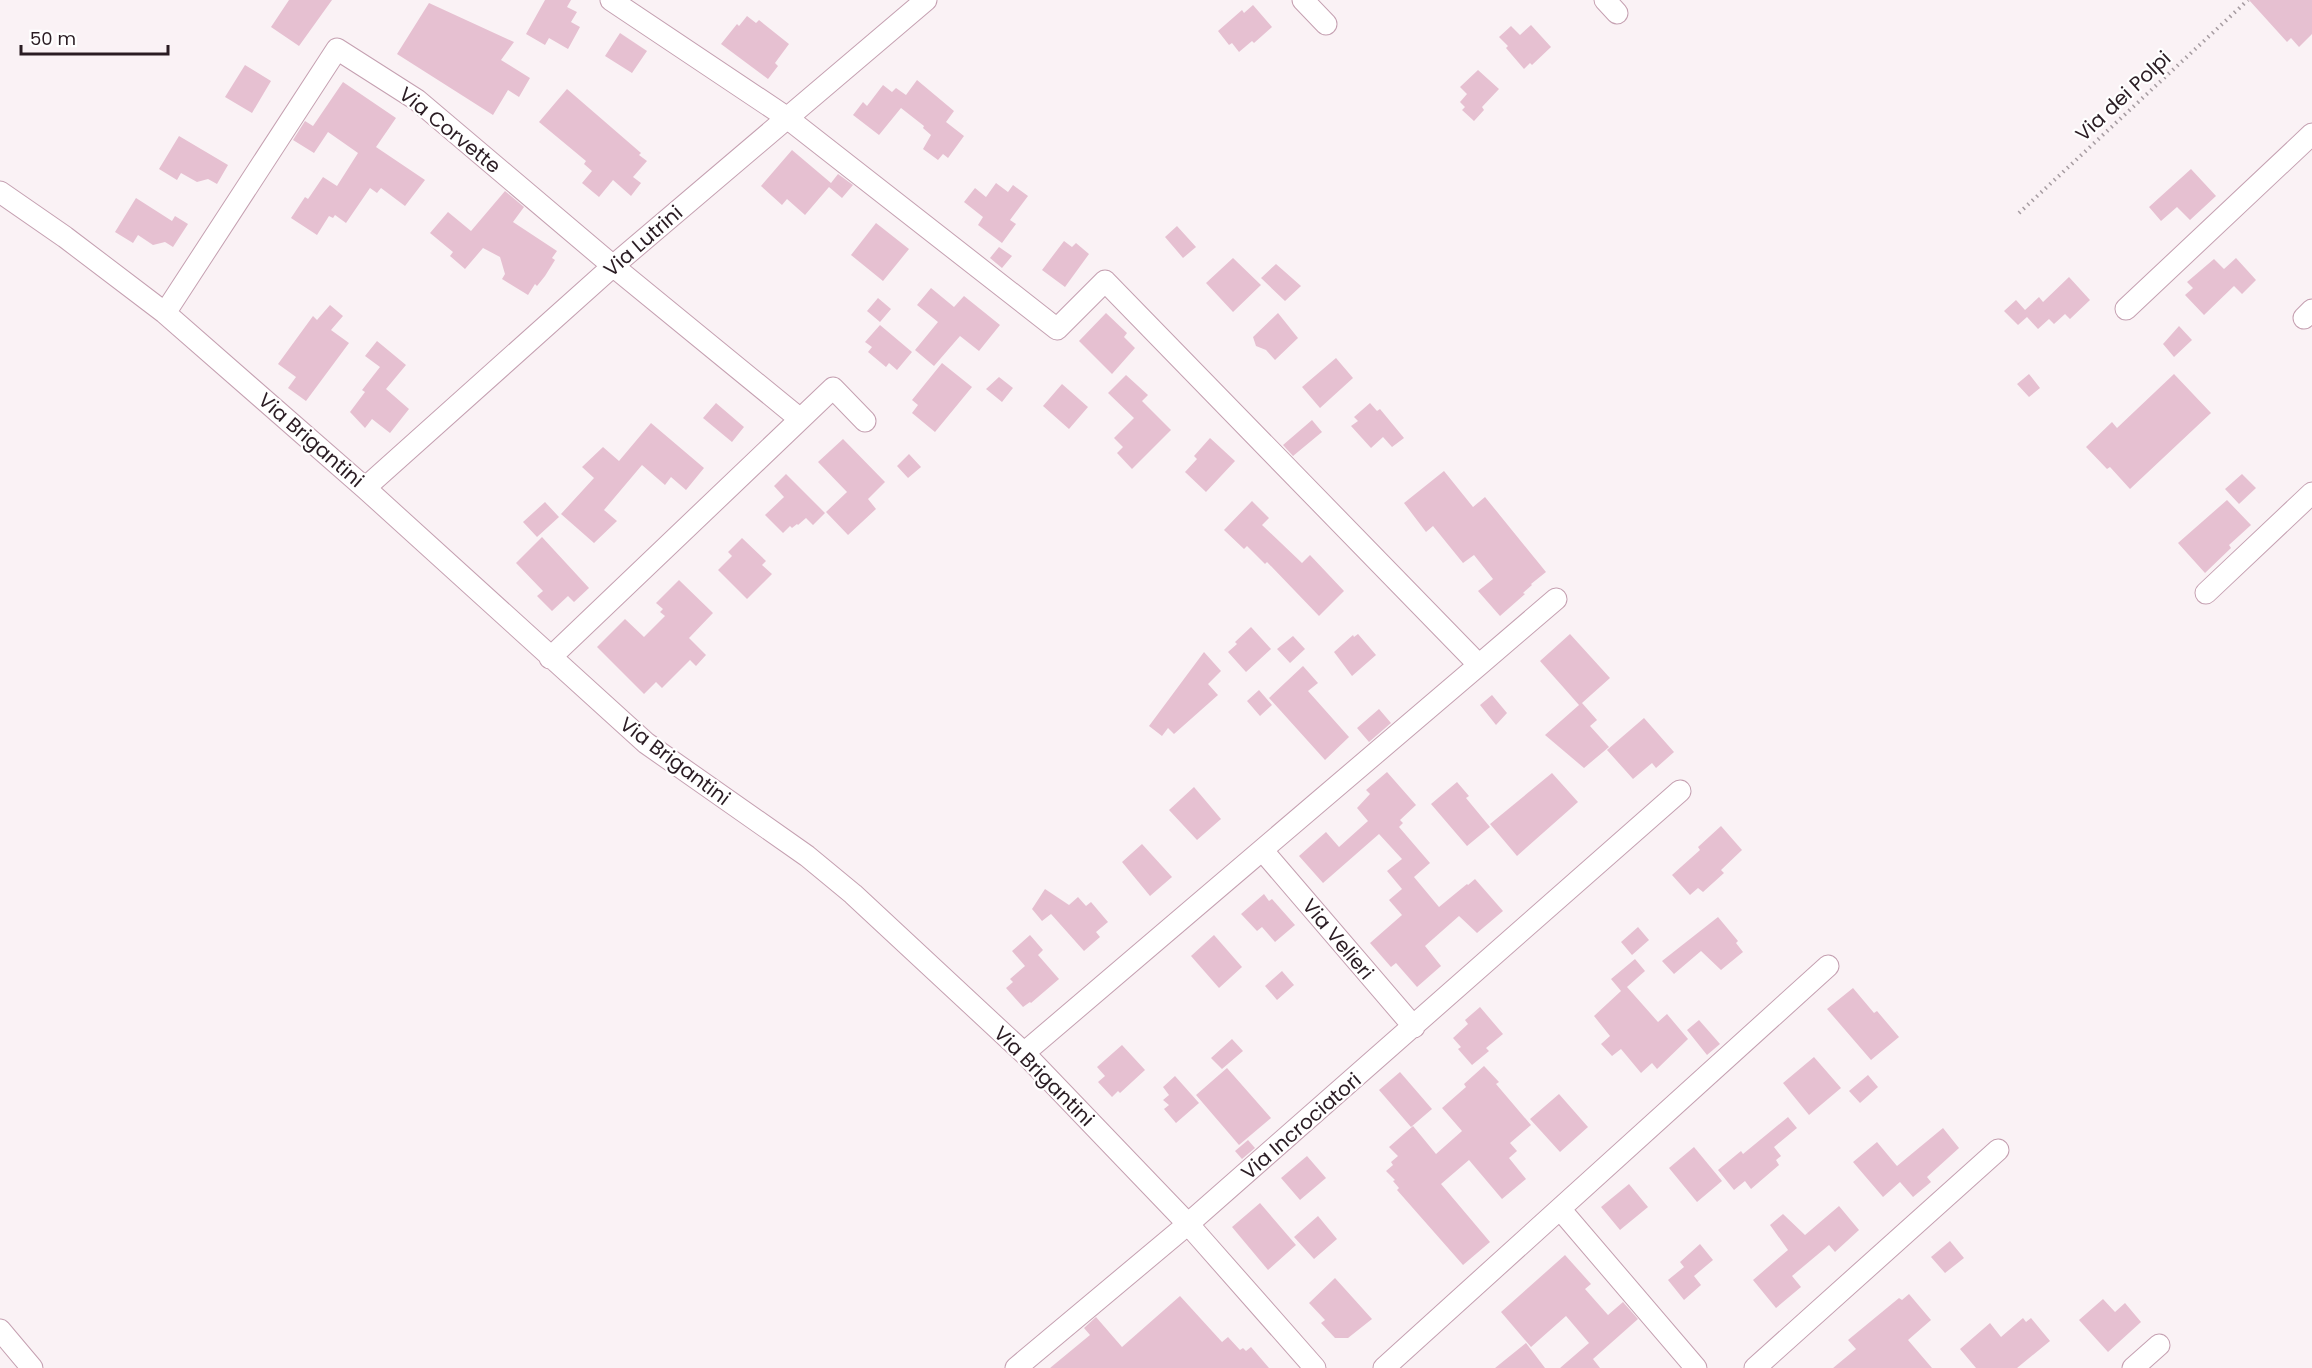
<svg xmlns="http://www.w3.org/2000/svg" width="2312" height="1368" font-family="Poppins,sans-serif">
  <rect width="100%" height="100%" fill="#faf2f5"/>
  <!-- building -->
  <path fill="#e6c0d1" d="M289 0H332L299 46 271 27Z
    M545 0H571L567 7 577 12 571 22 580 27 568 49 549 38 545 45 526 34Z
    M2249 0H2312V34L2299 47 2291 38 2287 42Z
    M429 3 514 42 501 60 530 78 519 97 508 90 493 115 397 54Z
    M1253 5 1272 27 1254 43 1252 41 1239 52 1232 43 1229 45 1218 31 1242 10 1244 13Z
    M747 16 756 23 759 20 789 44 775 63 778 66 768 79 721 44 737 24 739 26Z
    M1531 25 1551 47 1532 65 1530 63 1524 69 1506 48 1508 46 1499 37 1511 26 1520 35Z
    M620 33 647 51 632 73 605 56Z
    M245 65 271 81 252 113 225 97Z
    M1478 70 1499 89 1482 107 1484 110 1474 121 1462 110 1465 107 1460 102 1467 94 1460 87Z
    M917 80 954 111 946 122 964 136 948 158 943 154 938 160 923 149 931 135 923 128 924 126 901 108 879 135 853 115 863 102 867 106 883 85 892 92 896 88 906 95Z
    M343 82 396 118 376 147 425 180 405 206 381 188 377 193 370 188 346 223 335 215 333 218 329 216 317 235 291 218 305 197 308 199 323 177 337 186 358 153 328 132 314 153 293 140 305 121 313 126Z
    M567 89 641 153 639 155 647 161 633 177 641 183 631 196 613 180 599 197 582 183 592 171 584 164 586 161 539 122Z
    M179 136 228 165 217 184 208 179 197 182 181 173 177 180 159 169Z
    M792 150 831 183 838 174 853 185 842 198 829 187 805 215 787 199 782 205 761 186Z
    M2191 169 2216 196 2190 220 2177 207 2161 221 2149 207Z
    M996 183 1008 192 1013 185 1028 196 1010 220 1016 224 1002 243 978 225 983 217 964 202 975 188 986 197Z
    M505 191 524 207 513 222 557 251 552 258 555 260 545 276 537 286 535 284 528 295 502 279 505 274 500 257 483 248 465 269 450 256 453 252 430 233 448 212 471 231Z
    M136 198 172 221 175 216 188 224 173 247 165 242 153 245 138 235 133 243 115 232Z
    M876 223 909 249 883 281 851 255Z
    M1177 226 1196 247 1183 258 1165 237Z
    M1064 241 1072 247 1076 243 1089 254 1065 287 1042 270Z
    M999 247 1012 256 1002 268 990 258Z
    M1233 258 1261 285 1233 312 1206 283Z
    M2236 258 2256 280 2242 294 2234 286 2204 315 2185 295 2193 288 2187 282 2214 259 2224 269Z
    M1276 264 1301 286 1285 301 1261 278Z
    M2069 277 2090 300 2070 319 2065 314 2054 324 2049 319 2038 329 2027 317 2018 325 2004 311 2016 300 2025 310 2039 297 2043 302Z
    M931 288 954 307 964 296 1000 325 979 351 960 336 934 366 915 350 938 322 917 305Z
    M878 298 891 309 880 322 867 311Z
    M330 305 343 316 331 330 349 343 306 401 288 388 296 377 278 364 313 316 317 320Z
    M1106 313 1127 333 1124 337 1135 348 1112 374 1079 341Z
    M1278 313 1298 338 1275 360 1266 350 1256 346 1253 337Z
    M880 325 912 352 897 370 889 363 886 367 868 352 872 347 865 342Z
    M2179 326 2192 340 2174 357 2163 344Z
    M377 341 406 365 386 389 409 409 390 433 372 419 365 428 350 412 365 392 362 390 380 367 365 356Z
    M1336 358 1353 378 1320 408 1302 387Z
    M942 363 972 387 935 432 912 413 918 405 912 400Z
    M2029 374 2040 388 2029 397 2017 384Z
    M2174 374 2211 413 2130 489 2110 467 2107 469 2086 447 2112 422 2117 428Z
    M1126 375 1148 395 1142 401 1171 430 1132 469 1117 453 1123 447 1114 438 1134 418 1108 393Z
    M999 377 1013 388 1002 402 986 389Z
    M1062 384 1088 407 1069 429 1043 406Z
    M716 403 744 427 732 442 703 418Z
    M1370 403 1377 411 1380 409 1404 438 1392 447 1383 437 1371 448 1351 426 1358 421 1354 417Z
    M1312 420 1322 432 1293 456 1283 445Z
    M651 423 704 468 686 490 671 477 665 485 642 465 604 510 617 521 594 543 561 514 594 478 582 467 603 447 619 461Z
    M1210 438 1235 461 1206 492 1185 472 1197 459 1194 456Z
    M843 439 885 482 868 499 876 509 848 535 826 512 847 492 818 462Z
    M909 454 921 467 908 478 897 466Z
    M1444 471 1473 507 1485 497 1546 572 1531 584 1532 585 1523 593 1525 594 1500 616 1478 591 1493 579 1474 555 1463 563 1433 526 1426 532 1404 503Z
    M786 474 825 513 813 525 806 518 798 525 797 524 792 528 790 526 783 533 765 515 784 497 774 486Z
    M2242 474 2256 488 2239 504 2225 489Z
    M2227 500 2251 525 2229 545 2231 548 2205 573 2178 543Z
    M1252 501 1269 518 1262 525 1302 563 1310 555 1344 591 1319 616 1267 562 1265 564 1247 546 1244 549 1224 530Z
    M545 502 559 517 537 537 523 522Z
    M542 537 589 588 574 602 568 596 552 611 537 596 543 591 516 563Z
    M742 538 766 561 762 565 772 574 747 599 718 570 732 556 728 552Z
    M679 580 713 613 689 638 706 655 696 666 690 660 662 688 656 682 644 694 597 647 625 619 644 637 665 616 660 612 663 609 656 603Z
    M1251 627 1271 649 1246 672 1228 652 1237 644 1235 642Z
    M1358 634 1376 655 1352 676 1334 652 1353 635 1354 637Z
    M1570 634 1610 678 1582 703 1597 720 1590 726 1609 747 1584 768 1545 735 1579 705 1540 661Z
    M1293 636 1305 649 1290 663 1277 649Z
    M1204 652 1221 671 1208 684 1218 695 1174 734 1168 728 1162 736 1149 726Z
    M1303 666 1318 683 1308 691 1349 737 1325 760 1269 698Z
    M1259 690 1272 705 1260 716 1247 701Z
    M1492 695 1507 713 1496 725 1480 705Z
    M1379 709 1391 723 1369 742 1357 728Z
    M1644 718 1674 752 1656 768 1652 763 1633 779 1607 750Z
    M1387 772 1416 805 1400 820 1403 823 1399 827 1430 863 1414 877 1439 907 1467 884 1468 885 1475 879 1503 911 1477 933 1459 916 1425 946 1441 966 1417 987 1396 963 1391 967 1370 943 1402 915 1389 900 1402 889 1387 871 1402 859 1379 834 1323 883 1299 856 1326 832 1339 847 1368 821 1357 808 1370 794 1366 790Z
    M1552 773 1578 802 1517 856 1490 824Z
    M1457 782 1469 796 1466 798 1490 827 1467 846 1431 804Z
    M1194 787 1221 819 1197 840 1169 810Z
    M1721 826 1742 850 1721 870 1724 873 1703 892 1698 888 1690 895 1672 875 1700 850 1698 847Z
    M1142 844 1172 877 1150 896 1122 862Z
    M1045 889 1069 905 1078 897 1086 906 1091 902 1108 922 1096 932 1100 937 1084 951 1051 914 1042 921 1032 909Z
    M1264 894 1269 901 1272 899 1295 925 1275 942 1262 927 1257 931 1241 914Z
    M1718 917 1738 941 1736 943 1743 952 1721 970 1701 951 1674 974 1662 961Z
    M1638 927 1649 940 1632 955 1621 942Z
    M1030 935 1043 950 1038 955 1059 979 1031 1003 1030 1002 1023 1007 1006 988 1013 982 1010 979 1025 966 1012 951Z
    M1214 935 1242 967 1219 988 1191 956Z
    M1635 959 1645 971 1627 987 1658 1022 1667 1014 1688 1039 1657 1069 1652 1063 1641 1073 1621 1049 1612 1056 1601 1044 1610 1036 1594 1016 1621 991 1611 979Z
    M1282 971 1294 985 1277 1000 1265 986Z
    M1853 988 1874 1013 1877 1011 1899 1037 1871 1060 1827 1009Z
    M1480 1007 1503 1034 1486 1048 1489 1051 1472 1065 1458 1049 1461 1047 1453 1038 1468 1024 1465 1020Z
    M1699 1020 1720 1044 1707 1055 1687 1030Z
    M1232 1039 1243 1051 1222 1069 1211 1058Z
    M1122 1045 1145 1070 1120 1093 1118 1091 1112 1097 1098 1082 1105 1076 1097 1067Z
    M1814 1057 1841 1088 1809 1115 1783 1083Z
    M1484 1066 1499 1082 1496 1084 1531 1125 1510 1143 1517 1151 1509 1158 1526 1179 1502 1199 1469 1160 1441 1184 1490 1242 1463 1265 1397 1190 1399 1188 1393 1181 1395 1180 1386 1171 1393 1165 1391 1162 1398 1156 1389 1147 1413 1126 1436 1154 1462 1131 1442 1108 1466 1087 1464 1084Z
    M1227 1068 1271 1118 1239 1145 1196 1095Z
    M1400 1072 1432 1109 1411 1127 1379 1090Z
    M1868 1075 1878 1087 1860 1103 1849 1091Z
    M1175 1076 1199 1103 1176 1123 1164 1109 1169 1105 1163 1100 1169 1095 1163 1087Z
    M1559 1094 1588 1127 1560 1152 1530 1119Z
    M1788 1117 1797 1128 1774 1147 1781 1156 1776 1160 1779 1165 1751 1189 1745 1181 1734 1190 1718 1170 1741 1151 1743 1154Z
    M1943 1128 1959 1148 1927 1177 1931 1182 1913 1197 1900 1182 1883 1197 1853 1162 1877 1142 1897 1166Z
    M1248 1140 1255 1148 1242 1159 1235 1151Z
    M1694 1147 1722 1181 1697 1202 1669 1168Z
    M1307 1156 1326 1178 1300 1200 1281 1178Z
    M1629 1184 1648 1207 1620 1230 1601 1207Z
    M1260 1203 1296 1245 1268 1270 1232 1227Z
    M1839 1206 1859 1230 1835 1252 1829 1245 1792 1276 1801 1287 1776 1308 1753 1280 1788 1250 1770 1225 1783 1214 1805 1235Z
    M1318 1216 1337 1239 1314 1259 1294 1237Z
    M1950 1241 1964 1258 1945 1273 1931 1257Z
    M1700 1244 1713 1260 1694 1276 1701 1285 1684 1300 1668 1280 1684 1267 1680 1262Z
    M1565 1255 1591 1284 1585 1289 1608 1315 1623 1302 1638 1319 1593 1359 1600 1368H1560L1589 1343 1566 1316 1531 1347 1501 1312Z
    M1335 1278 1372 1319 1348 1338H1335L1321 1323 1325 1320 1309 1303Z
    M1909 1294 1931 1320 1908 1340 1932 1368H1833L1856 1349 1848 1340 1899 1298 1902 1300Z
    M1180 1296 1222 1342 1228 1337 1240 1350 1243 1348 1246 1351 1251 1347 1269 1368H1050L1090 1335 1084 1328 1096 1317 1122 1347Z
    M2103 1299 2115 1312 2125 1303 2141 1322 2108 1352 2079 1320Z
    M2023 1318 2026 1322 2031 1318 2050 1341 2017 1368H1976L1960 1349 1990 1323 2001 1337Z
    M1526 1343 1545 1368H1495Z"/>
  <g fill="none" stroke-linecap="round" stroke-linejoin="round">
    <!-- street casing -->
    <g stroke="#c5a0b1" stroke-width="23">
      <path id="street" d="M611 0 786 117 1057 329 1105 281 1479 665 1024 1053
        M1303 0 1326 24
        M1605 0 1617 13
        M0 192 65 237 165 313 365 488 646 743 807 856 853 894 1024 1053 1188 1224 1315 1368
        M2126 309 2312 134
        M165 313 337 49 417 100 613 266 800 419
        M2304 318 2312 310
        M365 488 613 266 926 0
        M2206 593 2312 493
        M550 658 833 388 865 421
        M1479 665 1556 599
        M1263 851 1414 1027
        M1560 1209 1696 1368
        M0 1330 32 1368
        M1016 1368 1188 1224 1680 791
        M1384 1368 1828 966
        M1755 1368 1998 1150
        M2133 1368 2159 1345"/>
    </g>
    <!-- path -->
    <path stroke="#a69ca1" stroke-width="4" stroke-dasharray="1.5 4.5" stroke-linecap="butt" d="M2019 213 2248 0"/>
    <!-- street -->
    <use href="#street" stroke="#fff" stroke-width="21"/>
  </g>
  <g text-anchor="middle" dominant-baseline="central" stroke-width="4.5" stroke-linejoin="round" paint-order="stroke">
    <!-- street labels -->
    <g font-size="20" fill="#2a1c23" stroke="#fff">
      <text transform="translate(2123 96) rotate(-43)">Via dei Polpi</text>
      <text transform="translate(450 130) rotate(39)">Via Corvette</text>
      <text transform="translate(643 241) rotate(-41)">Via Lutrini</text>
      <text transform="translate(311 440) rotate(41)">Via Brigantini</text>
      <text transform="translate(675 761) rotate(37)">Via Brigantini</text>
      <text transform="translate(1338 939) rotate(50)">Via Velieri</text>
      <text transform="translate(1044 1076) rotate(45)">Via Brigantini</text>
      <text transform="translate(1301 1126) rotate(-41)">Via Incrociatori</text>
    </g>
  </g>
  <!-- scale -->
  <path d="M21 45v9h147v-9" fill="none" stroke="#2a1c23" stroke-width="3"/>
  <text x="30" y="45" font-size="18" fill="#2a1c23" stroke="#ffffff" stroke-width="4.5" paint-order="stroke">50 m</text>
</svg>
